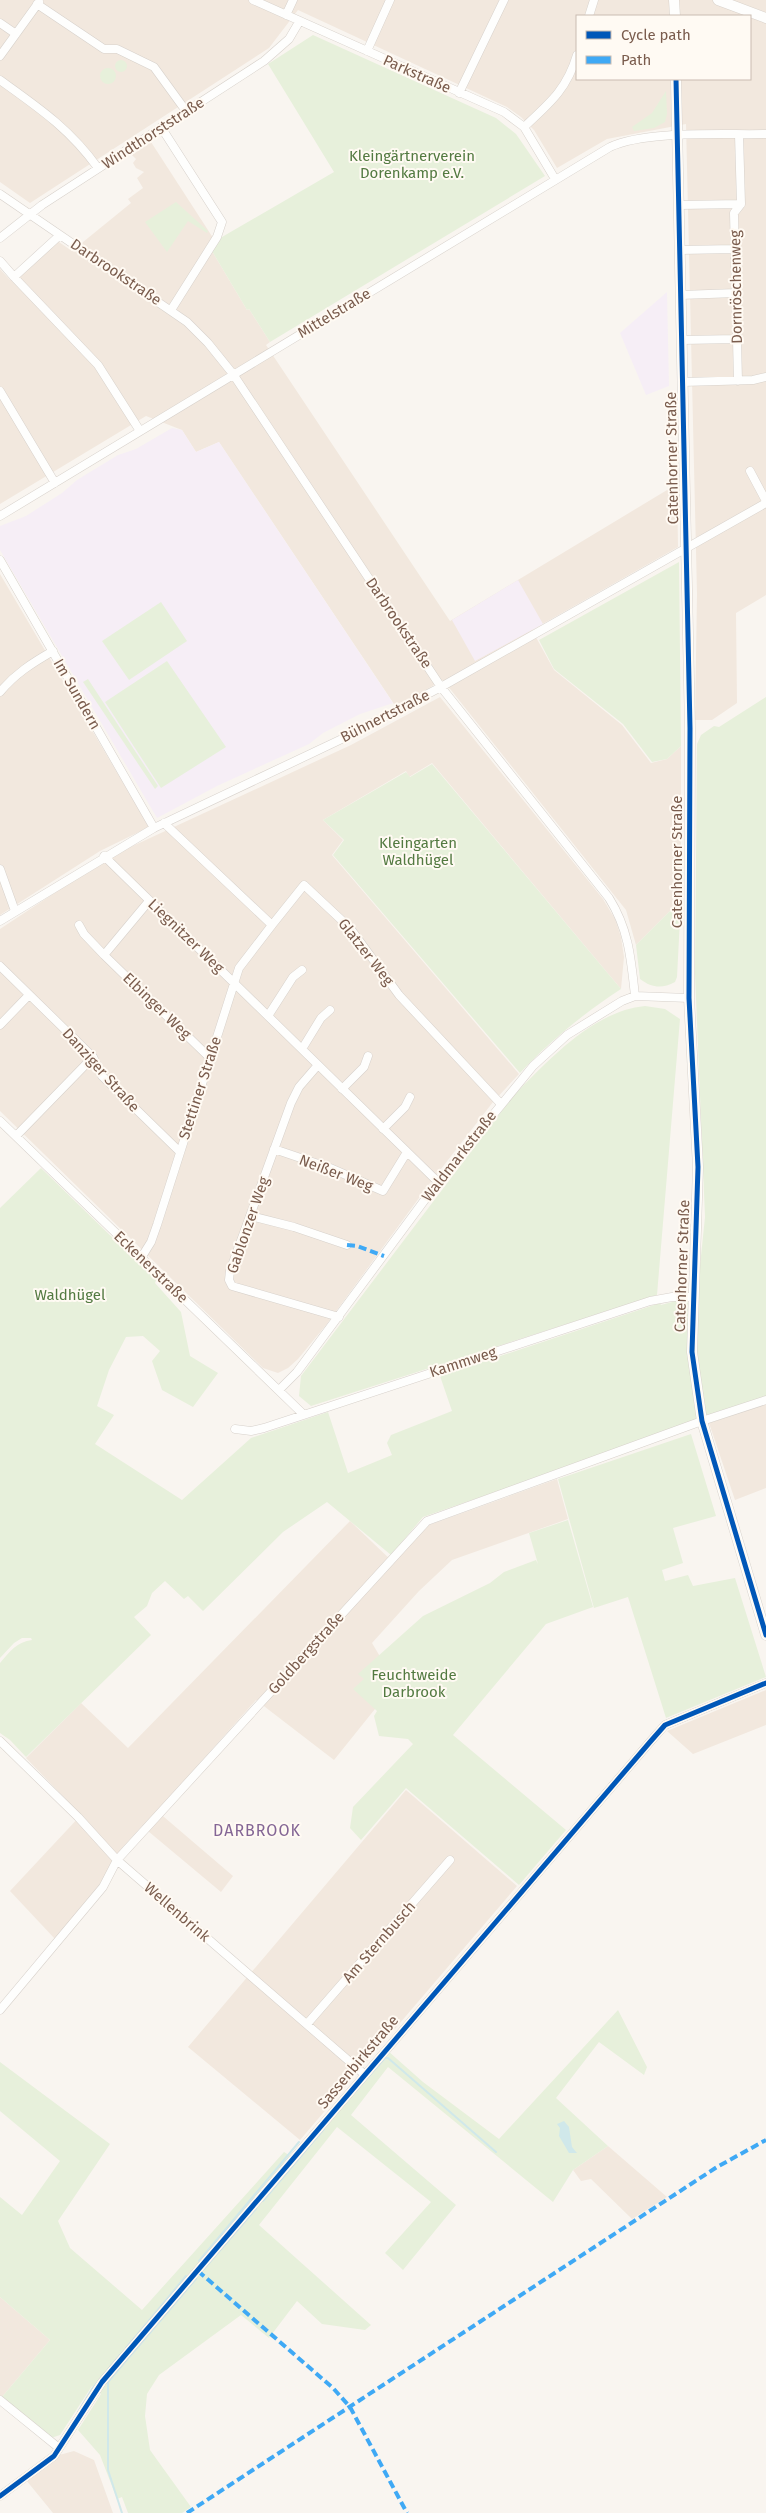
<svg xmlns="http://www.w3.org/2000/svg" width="766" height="2513" font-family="'Fira Sans',sans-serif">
  <rect width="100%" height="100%" fill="#f9f5f0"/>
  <!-- residential -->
  <path fill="#f2e8de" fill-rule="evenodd" d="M0 0H766V595L736 613 737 703 712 720H695L697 594 686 124 607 139 557 168 534 130 521 117 507 107 298 10 269 48 30 203 0 182ZM577 16H750V79H577Z
    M151 142 217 244 212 251 247 310 249 309 270 342 266 345 450 621 677 484 678 547 532 630 554 670 622 725 651 763 667 759 681 746V900L636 945 626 910 443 680 396 707 219 442 196 452 182 430 146 416 0 504V269L10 280 56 240 72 251 131 203 128 199 143 188 137 178 144 172 136 168 133 163 136 159 132 155Z
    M0 574 149 827 100 851 0 915Z
    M440 697 603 899 615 919 621 937 624 957 621 989 432 763 409 777 406 771 323 820 343 840 332 855 519 1074 493 1102 427 1187 326 1325 298 1359 288 1368 278 1373 263 1368 0 1111V929L109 857 351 745Z
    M766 1404V1488L735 1500 709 1423Z
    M557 1479 568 1519 452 1560 419 1591 372 1643 385 1665 375 1709 334 1760 256 1700 157 1811 233 1876 221 1892 142 1826 121 1849 97 1889 55 1939 10 1891 81 1815 26 1758 81 1703 128 1748 350 1521 393 1562 429 1525Z
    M766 1690V1725L693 1754 667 1731Z
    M406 1790 517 1886 300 2140 188 2047Z
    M608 2146 667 2197 632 2219 591 2179 581 2181 573 2170Z
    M0 2297 50 2340 2 2397 0 2396Z
    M74 2451 94 2460 113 2513H53L26 2480 59 2455Z"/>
  <!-- education -->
  <path fill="#f6eef6" d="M667 292 669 386 646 395 620 333Z
    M172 428 182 430 196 452 219 442 393 703 360 714 323 733 309 744 217 786 157 818 0 550V526L26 516 62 493 77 480 118 455 136 449Z
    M518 580 543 624 475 661 452 620Z"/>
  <!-- green -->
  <path fill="#e7f0db" d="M313 35 496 118 516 134 545 176 270 342 249 309 247 310 212 251 222 237 334 172 268 64Z
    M115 66a6 6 0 1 1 12 0a6 6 0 1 1-12 0Z
    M100 76a8 8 0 1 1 16 0a8 8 0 1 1-16 0Z
    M666 91 667 114 665 122 654 128 634 131 632 127 652 113Z
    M176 202 208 231 207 233 188 221 167 252 145 222Z
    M679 562 681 746 667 759 652 762 623 724 554 669 539 640Z
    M161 602 187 641 129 680 102 641Z
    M167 661 226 747 161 788 105 702Z
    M88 679 158 786 155 789 83 682Z
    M766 697V1398L711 1416 709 1414 642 1441 423 1517 391 1555 327 1502 283 1532 203 1611 188 1596 184 1599 165 1581 152 1593 147 1606 134 1617 151 1635 26 1757 10 1740 0 1733V1663C10 1651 17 1642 32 1640L31 1638H22L14 1643 0 1658V1208L41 1168 156 1280 155 1283 181 1312 190 1356 218 1373 193 1407 162 1390 152 1361 160 1351 143 1336 126 1337 109 1370 97 1406 114 1415 95 1444 182 1500 251 1438 328 1412 348 1473 392 1455 387 1443 391 1435 452 1411 440 1376 660 1303 661 1305 697 1295 705 1217 695 974 697 744 701 735 714 726 719 727Z
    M432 764 621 989C583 1014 551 1040 520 1073L333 855 344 840 323 820 406 772 410 777Z
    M681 900 677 977 675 982C662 989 652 988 640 979L636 945Z
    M645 1006 665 1009 680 1019 657 1295 311 1406 299 1396 301 1376 514 1095C549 1060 593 1011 645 1006Z
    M691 1434 716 1516 673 1528 683 1563 662 1570 665 1581 688 1575 693 1586 735 1578 766 1677 666 1718 628 1597 594 1608 558 1479Z
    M568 1520 593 1607 546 1624 453 1735 566 1830 519 1885 406 1788 361 1840 350 1828 353 1807 413 1744 408 1739 379 1736 374 1716 377 1711 353 1689 364 1679 358 1674 423 1616 490 1583 504 1572 536 1560 538 1564 529 1533Z
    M618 2010 647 2067 644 2075 599 2042 556 2098 608 2146 573 2170 553 2202 388 2067 351 2115 456 2205 403 2270 385 2253 431 2202 337 2127 259 2225 371 2325 365 2330 322 2324 297 2301 269 2338 241 2315 159 2375 147 2394 145 2416 150 2450 191 2507 182 2513H128L122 2497 117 2499 100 2455 78 2430 101 2394 92 2386 60 2435 51 2438 2 2397 50 2340 0 2297V2197L22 2215 60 2161 0 2111V2062L110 2144 58 2221 70 2248 142 2310 284 2152 297 2160 388 2051 423 2082 499 2139Z"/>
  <!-- water -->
  <path fill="#d0e8ea" d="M564 2121 569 2127 572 2147 577 2153H569L559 2136 560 2128 557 2124Z"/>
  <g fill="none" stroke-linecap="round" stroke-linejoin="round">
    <!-- stream -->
    <path stroke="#d0e8ea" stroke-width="2" d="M353 2094 385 2058H388L496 2152
      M263 2201 324 2129
      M199 2261 299 2142
      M204 2269 256 2209
      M126 2348 186 2276
      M78 2412 92 2389 120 2355
      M122 2513 108 2470V2382L196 2279"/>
    <!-- street casing -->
    <g stroke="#d7d1cb" stroke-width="9">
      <path id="street" d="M253 0 504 112 524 127 555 179
        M37 4 104 49H117L154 67 186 111
        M286 15 293 0
        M589 16 594 0
        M0 23 16 34
        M367 51 390 0
        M0 56 39 2
        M0 80C39 108 70 129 98 168
        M459 93 504 0
        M161 127 222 222 217 237 171 310
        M524 127C550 103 567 89 577 55
        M0 194 60 235 14 277 0 261
        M680 205 741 204
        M60 235 187 322 208 343 233 374 441 687 609 898C629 930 631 959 635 996
        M0 238 42 205 264 61 289 39 299 22
        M680 250 735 249
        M14 277 98 365 140 431
        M681 295 736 293
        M682 340 737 339
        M738 381 734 213 741 204 739 135
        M683 382 753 380 766 377
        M0 391 55 483
        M750 471 766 501
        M0 516 610 147C646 130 724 135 766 134
        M0 560 154 828
        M0 692C15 674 32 663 53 651
        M164 823 272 925 304 885 350 928 399 995 500 1103
        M104 856 438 1182
        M0 869 15 911
        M149 901 104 955 210 1058
        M0 921 154 828 346 737 441 687 766 503
        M79 925 84 934 104 955
        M0 966 93 1057 102 1076 180 1152
        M268 1016 293 977 302 970
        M0 1025 29 995
        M302 1049 321 1018 330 1010
        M318 1065 299 1087 291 1103 230 1271 229 1280 232 1286 339 1317
        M342 1089 364 1067 368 1056
        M0 1121 303 1414
        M383 1129 405 1107 410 1097
        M16 1136 93 1057
        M274 1149 330 1168 383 1191 407 1152
        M251 1216 294 1227 347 1245
        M141 1258 151 1242 157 1225 239 968 272 925
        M279 1390 297 1372 438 1182 533 1066 567 1035 622 1001 635 996 689 998
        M235 1429 251 1431 264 1428 650 1301 672 1297H693
        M0 1741 78 1817 117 1860 364 2074
        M0 2010 103 1887 117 1860 427 1521 702 1421 766 1400
        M307 2024 450 1860
        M0 2400 59 2448
        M0 2496 54 2456 102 2382 650 1742 665 1725 766 1683"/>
    </g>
    <!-- secondary casing -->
    <g stroke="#d9d2cb" stroke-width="11">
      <path id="secondary" d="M674 0 675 16
        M718 0 766 18
        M676 79 690 728 689 998 698 1167 692 1352 702 1421 766 1635"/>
    </g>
    <!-- street -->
    <use href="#street" stroke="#fefefd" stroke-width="8"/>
    <!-- secondary -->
    <use href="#secondary" stroke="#fefefd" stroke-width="10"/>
    <!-- quiet -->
    <path stroke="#3fa9f5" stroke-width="4" stroke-dasharray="8 4" stroke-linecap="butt" d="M347 1245 357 1246 384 1256
      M198 2271 333 2388 350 2407 407 2513
      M187 2513 717 2167 766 2140"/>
    <!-- cycleway casing -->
    <g stroke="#fffaf3" stroke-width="8">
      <path id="cycleway" d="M676 79 690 728 689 998 698 1167 692 1352 702 1421 766 1635
        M0 2496 54 2456 102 2382 650 1742 665 1725 766 1683"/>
    </g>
    <!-- cycleway -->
    <use href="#cycleway" stroke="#0057b8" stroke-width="5"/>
  </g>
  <g text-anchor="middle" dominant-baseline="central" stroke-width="4" stroke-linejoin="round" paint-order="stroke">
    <!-- street labels -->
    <g font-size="15" fill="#7a5c4d" stroke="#fffaf3">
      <text transform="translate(417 74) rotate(24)">Parkstraße</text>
      <text transform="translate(153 133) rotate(-33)">Windthorststraße</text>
      <text transform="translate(116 272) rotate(34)">Darbrookstraße</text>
      <text transform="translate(736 287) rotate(-91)">Dornröschenweg</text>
      <text transform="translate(334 313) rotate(-31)">Mittelstraße</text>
      <text transform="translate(672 458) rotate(-91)">Catenhorner Straße</text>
      <text transform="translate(399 623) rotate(56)">Darbrookstraße</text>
      <text transform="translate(77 694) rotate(60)">Im Sundern</text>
      <text transform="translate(385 716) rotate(-27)">Bühnertstraße</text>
      <text transform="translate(677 862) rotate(-90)">Catenhorner Straße</text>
      <text transform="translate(186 936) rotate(44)">Liegnitzer Weg</text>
      <text transform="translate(366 952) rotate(52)">Glatzer Weg</text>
      <text transform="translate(157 1006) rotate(44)">Elbinger Weg</text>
      <text transform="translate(101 1070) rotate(48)">Danziger Straße</text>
      <text transform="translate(200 1088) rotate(-72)">Stettiner Straße</text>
      <text transform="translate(459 1156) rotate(-52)">Waldmarkstraße</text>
      <text transform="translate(336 1173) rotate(21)">Neißer Weg</text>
      <text transform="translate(248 1225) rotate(-71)">Gablonzer Weg</text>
      <text transform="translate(682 1266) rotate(-88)">Catenhorner Straße</text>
      <text transform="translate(151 1267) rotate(44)">Eckenerstraße</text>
      <text transform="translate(463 1362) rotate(-18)">Kammweg</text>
      <text transform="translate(306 1653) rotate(-48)">Goldbergstraße</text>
      <text transform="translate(177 1912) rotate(41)">Wellenbrink</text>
      <text transform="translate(379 1942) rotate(-49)">Am Sternbusch</text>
      <text transform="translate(358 2062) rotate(-50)">Sassenbirkstraße</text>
    </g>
    <!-- park labels -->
    <g font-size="15" fill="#537a41" stroke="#fffaf3">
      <text x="412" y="156">Kleingärtnerverein<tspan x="412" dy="17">Dorenkamp e.V.</tspan></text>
      <text x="418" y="843">Kleingarten<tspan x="418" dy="17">Waldhügel</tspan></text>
      <text x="70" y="1295">Waldhügel</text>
      <text x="414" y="1675">Feuchtweide<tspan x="414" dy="17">Darbrook</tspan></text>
    </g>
    <!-- neighbourhood labels -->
    <g font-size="16" letter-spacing="1" fill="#846695" stroke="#fffaf3">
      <text x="257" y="1830">DARBROOK</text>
    </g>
  </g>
  <!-- legend -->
  <rect x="576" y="15" width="175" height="65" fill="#fffaf3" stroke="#cabbb1"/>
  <rect x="586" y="31" width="25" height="8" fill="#0057b8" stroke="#cabbb1"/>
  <text x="621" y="40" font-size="15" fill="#7a5c4d">Cycle path</text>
  <rect x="586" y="56" width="25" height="8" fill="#3fa9f5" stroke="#cabbb1"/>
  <text x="621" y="65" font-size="15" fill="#7a5c4d">Path</text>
</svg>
